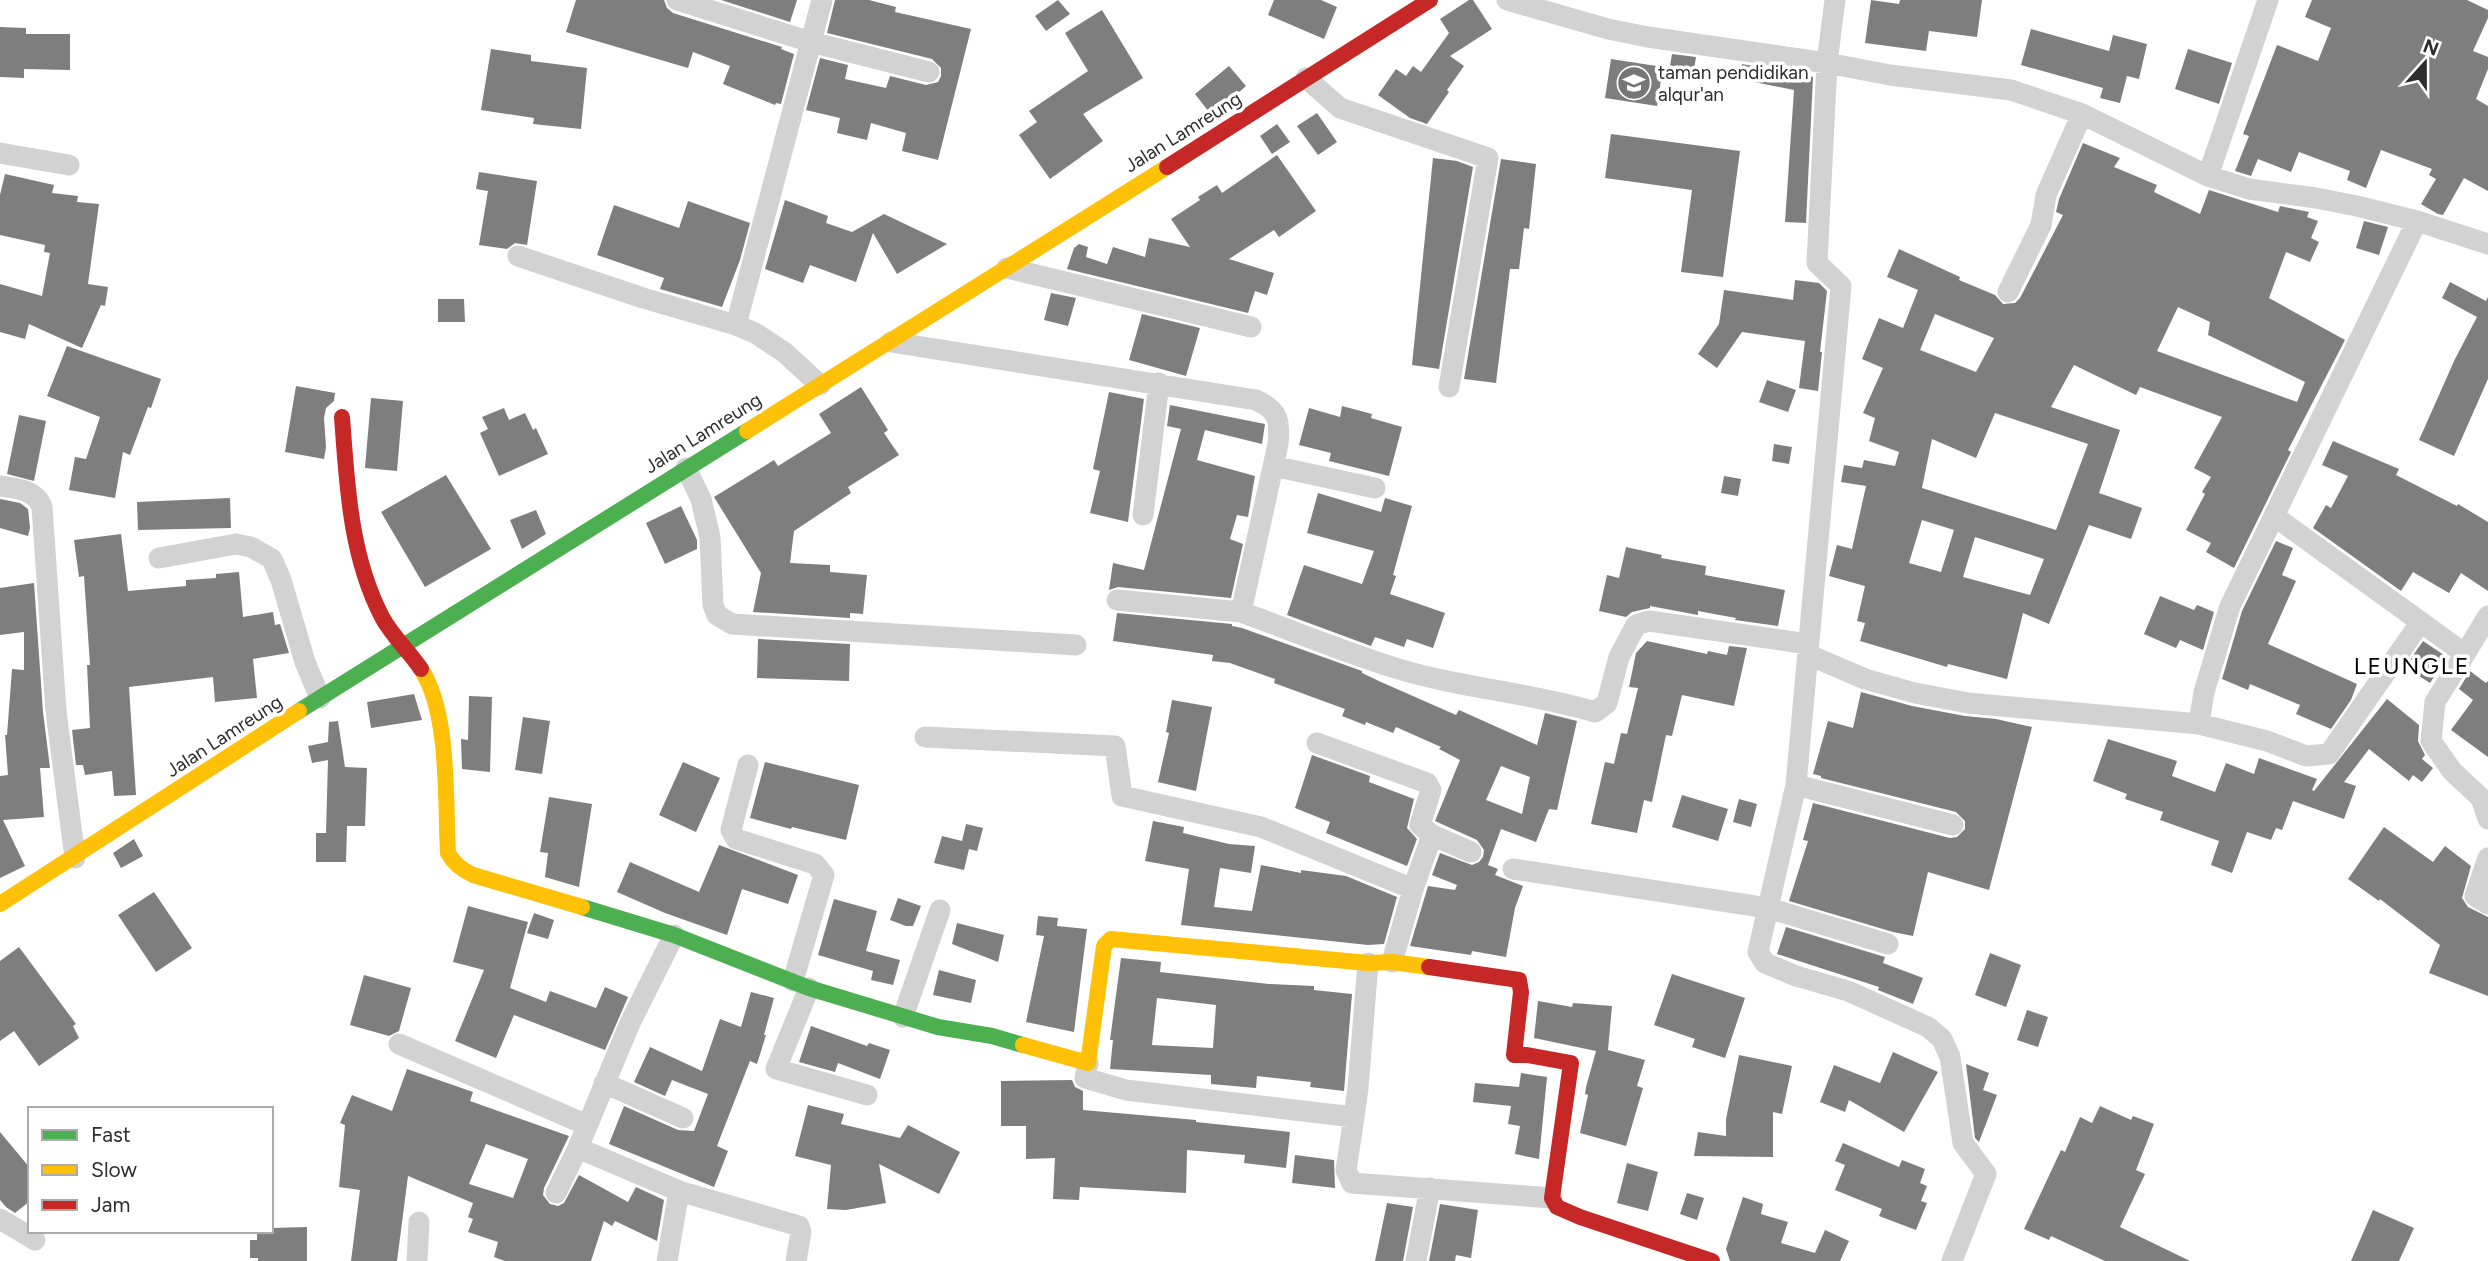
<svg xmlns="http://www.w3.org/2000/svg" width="2488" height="1261" font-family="Figtree,sans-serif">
  <rect width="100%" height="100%" fill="#fff"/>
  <!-- building -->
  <path fill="#7e7e7e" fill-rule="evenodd" d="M576 0H664L667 8 673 13 782 47 781 49 794 54 781 104 776 103 775 105 723 84 730 66 693 52 688 68 566 32Z
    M721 0H797L790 22Z
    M835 0H869L896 7 895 12 971 29 938 160 902 151 906 133 871 123 867 140 837 133 840 118 806 110 820 58 848 65 845 79 886 88 890 76 926 85 938 82 941 76V68L932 59 827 33Z
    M1058 0 1070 14 1046 31 1035 16Z
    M1274 0H1321L1337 7 1324 39 1268 15Z
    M1469 0H1473L1492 29 1450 56 1464 66 1447 90 1449 92 1427 124 1410 118 1378 95 1396 69 1406 76 1413 66 1421 72 1449 33 1440 19Z
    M1871 0 1899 4 1900 0H1982L1977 37 1929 31 1926 51 1865 43Z
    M2312 0H2467L2488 10V18L2473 51 2488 57V69L2476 99 2488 106V191L2464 178 2443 215 2438 214 2421 204 2436 179 2429 175 2432 169 2381 150 2366 188 2347 180 2350 171 2299 152 2291 172 2258 159 2251 176 2235 171 2249 136 2243 134 2277 45 2318 61 2331 28 2305 17Z
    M1102 10 1143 78 1083 114 1103 141 1050 179 1019 135 1037 122 1029 111 1088 71 1065 33Z
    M0 27 26 28V34H70V70L24 69V78L0 77Z
    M2031 29 2109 51 2113 35 2147 44 2139 79 2127 76 2120 103 2100 98 2103 88 2021 65Z
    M491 49 531 55V61L587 68 581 129 533 124 534 118 481 110Z
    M2188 49 2232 63 2219 104 2175 89Z
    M1672 54 1696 57 1694 69 1670 66Z
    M1611 59 1663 67 1657 106 1605 98Z
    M1742 64 1813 77 1806 223 1785 222 1794 90 1739 79Z
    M1229 66 1246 86 1212 116 1195 94Z
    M1317 113 1337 142 1318 155 1297 126Z
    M1277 124 1290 142 1272 154 1260 136Z
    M1611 134 1740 151 1723 277 1681 272 1692 190 1605 178Z
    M2083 143 2120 158 2114 167 2157 185 2154 192 2200 214 2209 190 2278 212 2280 206 2309 212 2307 217 2318 221 2311 238 2319 242 2310 262 2286 252 2269 298 2345 340 2288 450 2291 452 2234 568 2206 552 2211 543 2186 530 2205 494 2202 492 2211 477 2194 468 2222 417 2140 387 2136 395 2074 365 2051 407 2120 430 2099 493 2142 508 2131 539 2089 525 2049 624 2023 613 2007 679 1948 664 1947 667 1860 641 1865 623 1857 621 1865 586 1829 576 1837 545 1852 549 1866 486 1841 482 1844 465 1862 468 1864 460 1895 466 1899 452 1869 441 1875 418 1863 413 1883 368 1862 359 1879 318 1903 328 1918 290 1887 277 1899 249 1960 277 1959 280 1995 295 2003 304 2015 303 2020 298 2063 215 2056 212 2059 199ZM2178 307 2210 322 2208 335 2305 382 2297 402 2157 351ZM1935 314 1994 338 1976 372 1920 350ZM1995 413 2088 444 2056 530 1922 488 1932 439 1976 458ZM1922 520 1954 530 1941 572 1909 563ZM1975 537 2044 559 2030 595 1963 577Z
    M1277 155 1316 211 1279 237 1274 230 1229 259 1274 273 1267 295 1255 291 1248 313 1067 269 1074 248 1079 244 1088 247 1086 257 1107 264 1113 247 1145 257 1149 238 1190 247 1171 219 1200 200 1198 197 1217 185 1222 193Z
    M1433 158 1457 161 1473 167 1439 369 1412 365Z
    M1501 159 1536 164 1529 229 1524 228 1519 269H1510L1496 383 1464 379Z
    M479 172 537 181 527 245 515 243 507 249 479 245 488 191 476 189Z
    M5 174 54 185 52 193 78 196 77 202 99 204 88 284 108 287 105 306 101 305 82 348 29 324 25 339 0 332V284L42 296 50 253 44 252 45 245 0 235V195Z
    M785 200 828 216 826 223 852 232 884 214 947 244 897 274 873 233 856 282 810 265 803 283 765 269Z
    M688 201 750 223 740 260 722 307 660 289 664 278 597 255 614 205 679 228Z
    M2364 221 2388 227 2379 255 2356 248Z
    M1795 280 1819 283 1827 291 1820 352H1822L1818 391 1799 388 1805 341 1742 332 1717 368 1698 354 1719 324 1724 290 1793 300Z
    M2450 282 2486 301 2488 297V379L2454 456 2419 440 2455 359 2477 317 2442 298Z
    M1051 293 1076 298 1068 326 1044 320Z
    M438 299H464L465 322H438Z
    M1142 314 1200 328 1186 376 1129 360Z
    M67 346 161 379 151 408 148 407 130 455 123 452 115 498 69 490 75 457 86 459 100 417 47 396Z
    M1767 380 1796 390 1788 412 1759 402Z
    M296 386 335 393 334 401 326 408 324 418 326 447 324 459 285 452Z
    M861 387 888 430 884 433 899 455 848 487 851 493 794 531 790 563 830 565V572L867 575 863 614 850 613V618L753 612 761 573 714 497 774 460 778 466 831 433 819 414Z
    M1109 392 1144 399 1128 522 1090 513 1100 471 1093 469Z
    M371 398 403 401 397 471 365 468Z
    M1170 405 1265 424 1262 444 1205 430 1197 460 1255 476 1248 517 1237 515 1230 539 1243 544 1231 598 1118 587 1109 590 1113 563 1144 570 1181 429 1167 426Z
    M1342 406 1372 414 1371 418 1402 427 1389 476 1329 461 1331 453 1299 445 1309 408 1340 417Z
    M504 408 509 420 525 413 533 430 536 428 548 454 499 476 480 433 488 429 482 417Z
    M19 415 46 421 34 481 7 474Z
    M2333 441 2399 469 2396 475 2457 506 2458 504 2488 522V591L2461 573 2449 593 2413 572 2401 591 2313 528 2326 505 2331 508 2348 476 2322 465Z
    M1774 444 1792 447 1789 464 1772 461Z
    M446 475 491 549 425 587 381 512Z
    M1724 476 1741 479 1738 496 1721 493Z
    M1318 493 1381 512 1385 498 1412 506 1393 575 1396 576 1390 594 1445 613 1433 648 1407 639 1404 647 1375 637 1371 646 1287 615 1304 565 1362 584 1374 551 1307 533Z
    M230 498 231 528 138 530 137 502Z
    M0 499 20 503 28 509 30 528 28 536 0 528Z
    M681 506 697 540V549L665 564 646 523Z
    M536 510 546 534 522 549 510 520Z
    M121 534 128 591 186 586V580L216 578V574L239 572 243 617 273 612 275 625 280 624 289 653 253 659 257 698 215 702 213 677 129 687 136 795 114 796 112 771 85 775 83 765H76L72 730 90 728 87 665H90L84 576 79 577 74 540Z
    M2276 541 2293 548 2282 575 2296 581 2268 644 2357 684 2351 700 2331 729 2296 714 2300 705 2250 684 2248 690 2222 679 2242 611Z
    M1626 547 1662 555 1661 558 1706 566 1705 575 1785 590 1778 626 1735 620 1736 618 1698 611V615L1650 606V608L1632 612 1626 617 1599 611 1607 575 1619 578Z
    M34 583 43 712 50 768H40L44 817 3 820 25 866 0 878V776L8 775 5 735H7L12 669 24 670V632L0 635V588Z
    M2160 596 2194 610 2197 605 2214 612 2203 650 2180 640 2176 648 2144 634Z
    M1117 613 1232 624V626L1242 628 1362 671V673L1381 682 1456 715 1459 710 1537 745 1545 713 1577 721 1557 810 1549 809 1536 842 1501 829 1488 865 1498 869 1495 875 1523 886 1515 908 1506 957 1472 951 1471 955 1410 946 1428 886 1455 890 1457 885 1432 875 1440 853 1472 865 1479 862 1483 857 1484 850 1477 840 1435 821 1460 760 1439 749 1441 747 1396 727 1393 733 1366 722 1365 725 1342 716 1345 709 1274 683 1275 679 1230 663 1212 661 1213 655 1113 641ZM1501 766 1530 777 1522 814 1486 800Z
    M758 639 850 644 849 681 757 678Z
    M1647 641 1707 654 1708 651 1727 655 1729 646 1747 648 1734 706 1682 695 1672 736 1666 735 1652 802 1644 800 1637 833 1591 824 1605 762 1614 764 1621 733 1627 734 1638 688 1629 687 1636 653Z
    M2423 641 2447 657 2430 683 2405 667Z
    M2470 671 2486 683 2488 681V757L2451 730 2473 700 2459 689Z
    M1861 692 1912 706 1965 716 1996 719 2032 727 1989 890 1928 872 1913 936 1893 932 1789 901 1808 841 1803 840 1813 803 1950 838 1957 837 1965 829V821L1956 812 1821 778V776L1813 774 1828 721 1853 728Z
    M414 694 422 720 371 728 367 702Z
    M469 696 492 697 490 772 462 769 461 739 468 740Z
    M2387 699 2419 725 2418 741 2425 755 2422 759 2433 768 2422 782 2413 775 2409 781 2369 749 2344 782 2356 786 2344 819 2293 801 2282 830 2276 828 2271 840 2247 832 2232 873 2211 865 2219 841 2160 820 2163 812 2125 799 2127 794 2093 781 2108 739 2177 761 2172 776 2215 792 2226 763 2254 774 2259 758 2317 779 2312 790 2314 791Z
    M1172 700 1212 707 1196 791 1158 782 1169 733 1166 732Z
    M523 717 550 721 542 774 515 770Z
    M338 721 345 767 367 768 365 826H347L346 862H316V833H326L328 760 312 763 308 746 328 742 329 722Z
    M1312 755 1370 776 1369 782 1414 799 1407 828 1417 839 1407 866 1326 833 1330 822 1295 808Z
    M683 762 720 778 696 832 659 815Z
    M765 762 859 785 846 840 792 827 791 829 750 818Z
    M1682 795 1728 809 1718 841 1672 827Z
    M549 797 592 804 579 887 545 877 548 853 540 852Z
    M1739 799 1757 804 1751 827 1733 822Z
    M1153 821 1184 827 1183 833 1229 844 1255 846 1251 873 1220 868 1214 907 1252 911 1261 865 1301 873V870L1346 876 1397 897 1384 944 1368 945 1181 925 1189 869 1145 861Z
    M966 824 983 828 977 851 969 849 964 870 934 863 942 836 962 841Z
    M2384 827 2433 862 2445 846 2471 866 2462 898 2468 907 2488 917V996L2429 973 2440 945 2380 899 2379 901 2348 879Z
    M134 839 143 856 121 868 113 853Z
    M719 845 798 875 788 904 742 889 727 935 665 913 617 892 630 862 699 892Z
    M154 892 192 948 156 972 118 915Z
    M898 898 921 906 913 926H906L890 920Z
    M834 899 877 911 866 951 900 960 893 985 871 980 873 971 818 955Z
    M468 906 528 922 510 988 546 1002 550 991 596 1008 605 987 628 997 605 1050 514 1015 496 1058 455 1041 484 970 453 962Z
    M534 913 554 920 548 939 527 933Z
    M1038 916 1058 918 1057 926 1087 929 1074 1032 1026 1022 1044 936 1036 935Z
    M957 923 1004 935 998 962 952 944Z
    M1786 927 1885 957 1883 963 1923 978 1913 1004 1878 990 1879 987 1777 954Z
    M19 947 76 1024 73 1026 79 1038 39 1066 14 1031 0 1041V961Z
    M1990 953 2021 965 2006 1007 1975 995Z
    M1121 958 1161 962 1160 972 1269 984 1314 986V990L1352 994 1344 1091 1310 1087 1311 1082 1257 1076 1256 1088 1211 1084V1075L1110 1069 1113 1040H1110ZM1157 998 1216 1005 1213 1048 1152 1045Z
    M939 970 976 980 971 1003 933 995Z
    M1672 974 1745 998 1725 1058 1692 1047 1695 1039 1654 1025Z
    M364 975 411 988 399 1031 389 1036 350 1025Z
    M751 992 774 998 764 1035H766L757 1064 750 1061 717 1146 728 1151 714 1187 609 1144 624 1106 678 1130 694 1131 708 1094 672 1080 665 1096 634 1082 650 1047 702 1071 720 1019 741 1027Z
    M1538 1001 1572 1007 1573 1003 1612 1006 1608 1050 1645 1060 1637 1086 1643 1088 1626 1146 1580 1133 1588 1095 1585 1094 1586 1087 1596 1051 1534 1038Z
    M2027 1010 2048 1017 2038 1047 2017 1040Z
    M811 1026 867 1046 869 1043 890 1050 880 1079 838 1063 835 1072 799 1062Z
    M1893 1052 1938 1072 1904 1132 1849 1100 1845 1112 1820 1102 1834 1065 1880 1083Z
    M1739 1055 1792 1066 1782 1114 1773 1112V1157L1694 1156 1698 1132 1726 1136V1119Z
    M1966 1064 1989 1073 1983 1090 1997 1095 1979 1142 1975 1138Z
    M407 1069 473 1092 470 1101 569 1136 544 1188 543 1195 550 1204 558 1206 564 1203 579 1175 628 1202 636 1187 664 1200 657 1241 615 1221 612 1226 604 1221 591 1261H505L494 1257 498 1242 468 1232 473 1219 468 1217 473 1203 408 1176 397 1261H351L360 1190 339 1187 345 1125 340 1123 352 1095 392 1111ZM486 1144 528 1159 513 1198 469 1184Z
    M1521 1073 1547 1077 1539 1159 1515 1154 1520 1126 1508 1124 1511 1106 1473 1102 1475 1083 1519 1087Z
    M1072 1080 1075 1087 1083 1091V1110L1196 1120V1122L1290 1132 1286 1168 1244 1163 1245 1155 1187 1150 1186 1193 1080 1187 1079 1200 1053 1199 1055 1158 1026 1159V1126H1001V1081Z
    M808 1105 844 1114 841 1124 900 1138 908 1125 960 1152 939 1194 879 1164 886 1203 846 1210 827 1209 831 1165 795 1156Z
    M2100 1106 2131 1120 2133 1116 2154 1124 2136 1170 2145 1174 2120 1227 2190 1261H2105L2051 1236 2049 1240 2024 1229 2061 1150 2065 1152 2080 1117 2092 1123Z
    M0 1132 30 1168V1201L15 1213 6 1207 0 1200Z
    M1843 1143 1899 1167 1902 1160 1925 1169 1920 1183 1927 1186 1921 1201 1927 1203 1916 1230 1879 1216 1882 1209 1835 1190 1845 1165 1835 1161Z
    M1295 1155 1334 1160 1335 1188 1292 1183Z
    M1627 1163 1658 1172 1648 1211 1617 1203Z
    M1687 1193 1704 1198 1697 1220 1680 1214Z
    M1743 1197 1763 1204 1761 1214 1788 1222 1781 1243 1815 1253 1825 1230 1849 1241 1840 1261H1730L1726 1249Z
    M1387 1203 1413 1207 1403 1261H1375Z
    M1440 1204 1478 1210 1471 1258 1456 1255 1455 1261H1429Z
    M2373 1210 2414 1228 2399 1261H2351Z
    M307 1227V1261H258V1258H250V1240H257V1231H271V1228Z"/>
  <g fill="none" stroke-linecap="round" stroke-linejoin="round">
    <!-- street -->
    <path stroke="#d2d2d2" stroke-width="21" d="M677 0 811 42 929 72
      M1507 0 1608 29 1648 37 1827 63 1890 75 2011 90 2082 114 2208 176 2249 189 2316 198 2357 206 2417 221 2488 244
      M1835 0 1827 63 1817 263 1841 286 1796 785 1758 952 1765 963 1796 976 1848 991 1928 1027 1942 1039 1950 1057 1963 1143 1986 1174 1952 1261
      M1306 78 1340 108 1488 158 1449 387
      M0 153 69 165
      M2208 176 2268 0
      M2417 221 2274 516 2465 654 2435 702 2431 741 2452 771 2481 798 2488 819
      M518 256 643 298 736 325 755 333 784 352 820 385
      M1007 268 1251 327
      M2008 292 2041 225 2046 195 2082 114
      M736 325 822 0
      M891 342 1256 400C1279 411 1280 420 1278 444L1241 612 1117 600
      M1273 466 1375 488
      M686 468 701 499 710 537 713 605 717 615 732 624 1076 645
      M0 486C16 488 36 490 42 507L56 711 75 858
      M1143 515 1159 383
      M159 558 236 544 251 547 272 559 281 580 305 662 320 698
      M1241 612C1291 630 1341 651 1392 667 1458 688 1529 692 1595 712L1607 703 1619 657 1636 625 1649 621 1808 644
      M2465 654 2488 616
      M1809 655 1865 679 1915 693 1968 703 2199 724 2267 741 2306 756 2329 754 2420 623
      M2199 724 2204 692 2230 606 2274 516
      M925 737 1115 746 1122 796 1261 827 1413 889
      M1317 743 1427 783 1431 790 1420 825 1432 835 1471 852
      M748 765 731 830 736 839 815 864 824 875 793 981
      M1796 785 1953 825
      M2488 858 2475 896 2488 904
      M1513 869 1768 908 1888 944
      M1392 962 1413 889 1432 835
      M809 988 776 1069 867 1095
      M903 1017 940 910
      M399 1044 587 1125
      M1088 1063 1085 1078 1126 1090 1354 1117 1358 1088 1368 963
      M604 1083 683 1118
      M1354 1117 1346 1170 1352 1183 1552 1198
      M578 1148 679 1191 799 1226 801 1232 796 1261
      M556 1193 578 1148 630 1023 674 935
      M0 1219 35 1240
      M417 1261 419 1222
      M667 1261 679 1191
      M1416 1261 1430 1188"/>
    <!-- fast -->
    <path stroke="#4caf50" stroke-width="16" d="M299 711 747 431
      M582 907 674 935 809 988 938 1027 992 1036 1023 1045"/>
    <!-- slow -->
    <path stroke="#ffc107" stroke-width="16" d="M747 431 1167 167
      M421 669C450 713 445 800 448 853 454 864 462 870 473 875L582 907
      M0 904 299 711
      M1023 1045 1088 1063 1104 946 1111 939 1368 963 1392 962 1429 967"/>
    <!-- jam -->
    <path stroke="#c62828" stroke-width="16" d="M1167 167 1430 0
      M342 417C347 484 350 556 382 617 392 636 409 651 421 669
      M1429 967 1519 980 1521 992 1514 1055H1527L1571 1063 1552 1198 1557 1207 1580 1217 1712 1261"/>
  </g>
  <!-- icons -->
  <defs>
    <g id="school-disc" transform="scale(1.75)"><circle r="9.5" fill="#767676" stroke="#fff"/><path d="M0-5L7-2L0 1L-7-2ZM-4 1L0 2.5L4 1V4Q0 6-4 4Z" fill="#fff"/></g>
  </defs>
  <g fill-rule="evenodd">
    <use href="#school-disc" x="1634" y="83"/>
  </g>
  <g text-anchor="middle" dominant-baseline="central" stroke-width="7" stroke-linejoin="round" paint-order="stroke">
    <!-- poi labels -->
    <g font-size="19" fill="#2d2d2d" stroke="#fff" text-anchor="start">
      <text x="1658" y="72">taman pendidikan<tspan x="1658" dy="22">alqur'an</tspan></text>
    </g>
    <!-- street labels -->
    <g font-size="19" fill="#2d2d2d" stroke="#fff">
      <text transform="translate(1183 132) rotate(-32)">Jalan Lamreung</text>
      <text transform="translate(703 433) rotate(-32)">Jalan Lamreung</text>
      <text transform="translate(224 736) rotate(-33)">Jalan Lamreung</text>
    </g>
    <!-- quarter labels -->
    <g font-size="23" letter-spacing="2" fill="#000" stroke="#fff">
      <text x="2412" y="666">LEUNGLE</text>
    </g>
  </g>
  <!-- legend -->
  <rect x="28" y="1107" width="245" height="126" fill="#ffffff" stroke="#ababab" stroke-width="2"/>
  <rect x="42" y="1130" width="35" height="10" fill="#4caf50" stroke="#ababab" stroke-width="2"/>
  <text x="91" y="1142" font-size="21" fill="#2d2d2d">Fast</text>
  <rect x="42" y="1165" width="35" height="10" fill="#ffc107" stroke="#ababab" stroke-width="2"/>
  <text x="91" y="1177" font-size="21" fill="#2d2d2d">Slow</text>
  <rect x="42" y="1200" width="35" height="10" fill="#c62828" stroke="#ababab" stroke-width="2"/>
  <text x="91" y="1212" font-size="21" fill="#2d2d2d">Jam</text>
  <!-- north arrow -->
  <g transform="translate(2425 63) rotate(21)" stroke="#ffffff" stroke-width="5" paint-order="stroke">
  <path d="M0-5L12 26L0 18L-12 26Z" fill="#2d2d2d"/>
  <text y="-10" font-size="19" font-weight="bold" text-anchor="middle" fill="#2d2d2d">N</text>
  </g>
</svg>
